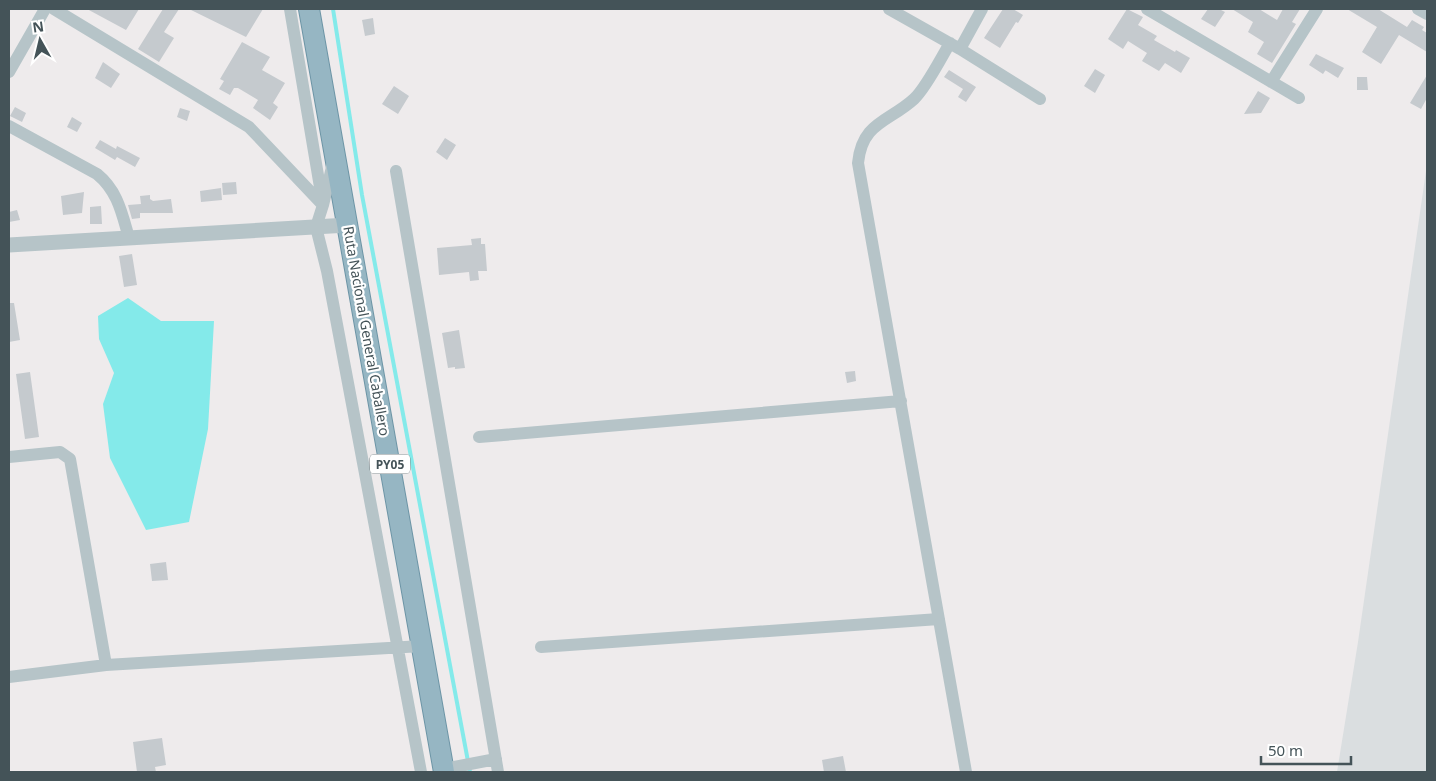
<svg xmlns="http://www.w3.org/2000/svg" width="1436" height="781" font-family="'Noto Sans',sans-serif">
  <rect width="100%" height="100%" fill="#eeebec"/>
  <!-- airport -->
  <path fill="#dadee0" d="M1427 164V772H1337L1358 642Z"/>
  <!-- water -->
  <path fill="#84eaea" d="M128 298 161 321H214L208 429 189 522 146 530 110 458 103 404 114 373 99 339 98 316Z"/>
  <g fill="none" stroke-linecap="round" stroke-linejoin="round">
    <!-- stream -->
    <path stroke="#84eaea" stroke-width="4" d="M333 9 362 195 470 772"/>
  </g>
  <!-- building -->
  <path fill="#c5cace" d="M87 9H139L126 30Z
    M163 9H179L164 32 174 38 159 62 138 49Z
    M189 9H263L246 37Z
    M1003 9H1013L1023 15 1018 23 1016 22 1000 48 984 38Z
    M1127 9 1143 17 1138 25 1157 36 1154 40 1175 52 1176 50 1190 58 1181 73 1165 63 1159 71 1142 61 1147 53 1128 41 1123 49 1108 39Z
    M1208 9H1219L1225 12 1215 27 1201 19Z
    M1232 9H1259L1277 20 1283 9H1300L1292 22 1296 24 1272 63 1257 54 1264 42 1248 32 1253 22Z
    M1347 9H1378L1407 27 1412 20 1424 27 1422 30 1427 33V52L1399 35 1381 64 1362 52 1377 27Z
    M373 18 375 34 365 36 362 20Z
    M242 42 270 57 262 70 285 83 273 103 278 107 270 120 253 108 258 100 238 88H234L230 95 219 89 224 81 220 79Z
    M1316 54 1344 68 1338 78 1325 70 1327 68 1323 74 1309 65Z
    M103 62 120 74 111 88 95 78Z
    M1095 69 1105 75 1095 93 1084 86Z
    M949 70 976 87 966 102 958 97 963 89 944 77Z
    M1427 75V98L1421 109 1410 103Z
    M1357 77H1367L1368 90H1357Z
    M394 86 409 96 398 114 382 104Z
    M1258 91 1270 98 1261 113 1244 114Z
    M15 107 26 113 22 122 10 116Z
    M180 108 190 111 187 121 177 117Z
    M72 117 82 123 77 132 67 127Z
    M445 138 456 145 447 160 436 152Z
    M100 140 116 149 117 146 140 158 135 167 117 157 115 160 95 148Z
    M236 182 237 194 223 195 222 183Z
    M221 188 222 200 201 202 200 191Z
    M84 192 82 213 63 215 61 196Z
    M150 195V199L153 201 171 199 173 213H140V218L132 219 128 205 141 204 140 196Z
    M101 206 102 224H90V207Z
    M17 210 20 220 9 222V212Z
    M481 238V244H485L487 271H478L479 280 470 281 469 272 439 275 437 248 472 245 471 239Z
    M132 254 137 285 124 287 119 256Z
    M9 303H14L20 340 9 342Z
    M459 330 465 368 455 369V367L448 368 442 333Z
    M855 371 856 381 847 383 845 372Z
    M30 372 39 437 25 439 16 374Z
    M166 562 168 580 152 581 150 564Z
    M162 738 166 765 155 767 156 772H137L133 742Z
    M843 756 846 772H824L822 760Z"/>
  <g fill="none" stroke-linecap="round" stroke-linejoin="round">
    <!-- trunk casing -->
    <g stroke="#6d95a6" stroke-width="22">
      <path id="trunk" d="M309 9 444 772"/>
    </g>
    <!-- minor -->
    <path stroke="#b6c4c8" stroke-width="12" d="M54 9 249 127 323 205 333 163
      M290 9 323 205 316 227 327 271 421 772
      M889 9 960 49 1040 99
      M1147 9 1299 98
      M1418 9 1427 14
      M950 43C941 58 926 88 914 99 889 122 862 122 858 163L966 772
      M960 49 982 9
      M9 72 45 9
      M1271 82 1317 9
      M9 126 97 174C118 191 122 214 129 238
      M396 171 498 772
      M479 437 901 401
      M9 457 60 452 70 459 106 665 422 646
      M541 647 939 619
      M9 677 106 665
      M444 769 496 759"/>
    <!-- tertiary -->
    <path stroke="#b6c4c8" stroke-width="15" d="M9 245 348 225"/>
    <!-- trunk -->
    <use href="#trunk" stroke="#96b6c3" stroke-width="20"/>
  </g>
  <g text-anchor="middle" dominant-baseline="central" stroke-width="4.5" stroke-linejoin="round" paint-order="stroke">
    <!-- shield labels -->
    <rect fill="#fff" stroke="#7c878a" stroke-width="1" x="370" y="454.5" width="40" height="19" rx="4"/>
    <g font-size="12" font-weight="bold" fill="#445358">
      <text x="390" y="464">PY05</text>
    </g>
    <!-- street labels -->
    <g font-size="14" fill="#445358" stroke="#fff">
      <text transform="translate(367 331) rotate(80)">Ruta Nacional General Caballero</text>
    </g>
  </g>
  <!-- border -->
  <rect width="1436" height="781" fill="none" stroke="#445358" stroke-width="20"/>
  <!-- north arrow -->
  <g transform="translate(40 40) rotate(352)" stroke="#ffffff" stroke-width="4" paint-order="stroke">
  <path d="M0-4L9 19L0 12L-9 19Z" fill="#445358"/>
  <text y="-8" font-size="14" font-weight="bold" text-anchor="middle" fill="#445358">N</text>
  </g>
  <!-- scale -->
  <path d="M1261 756v8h90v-8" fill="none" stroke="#445358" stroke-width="2.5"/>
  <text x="1268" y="756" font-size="15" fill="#445358" stroke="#ffffff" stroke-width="4" paint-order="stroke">50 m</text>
</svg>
